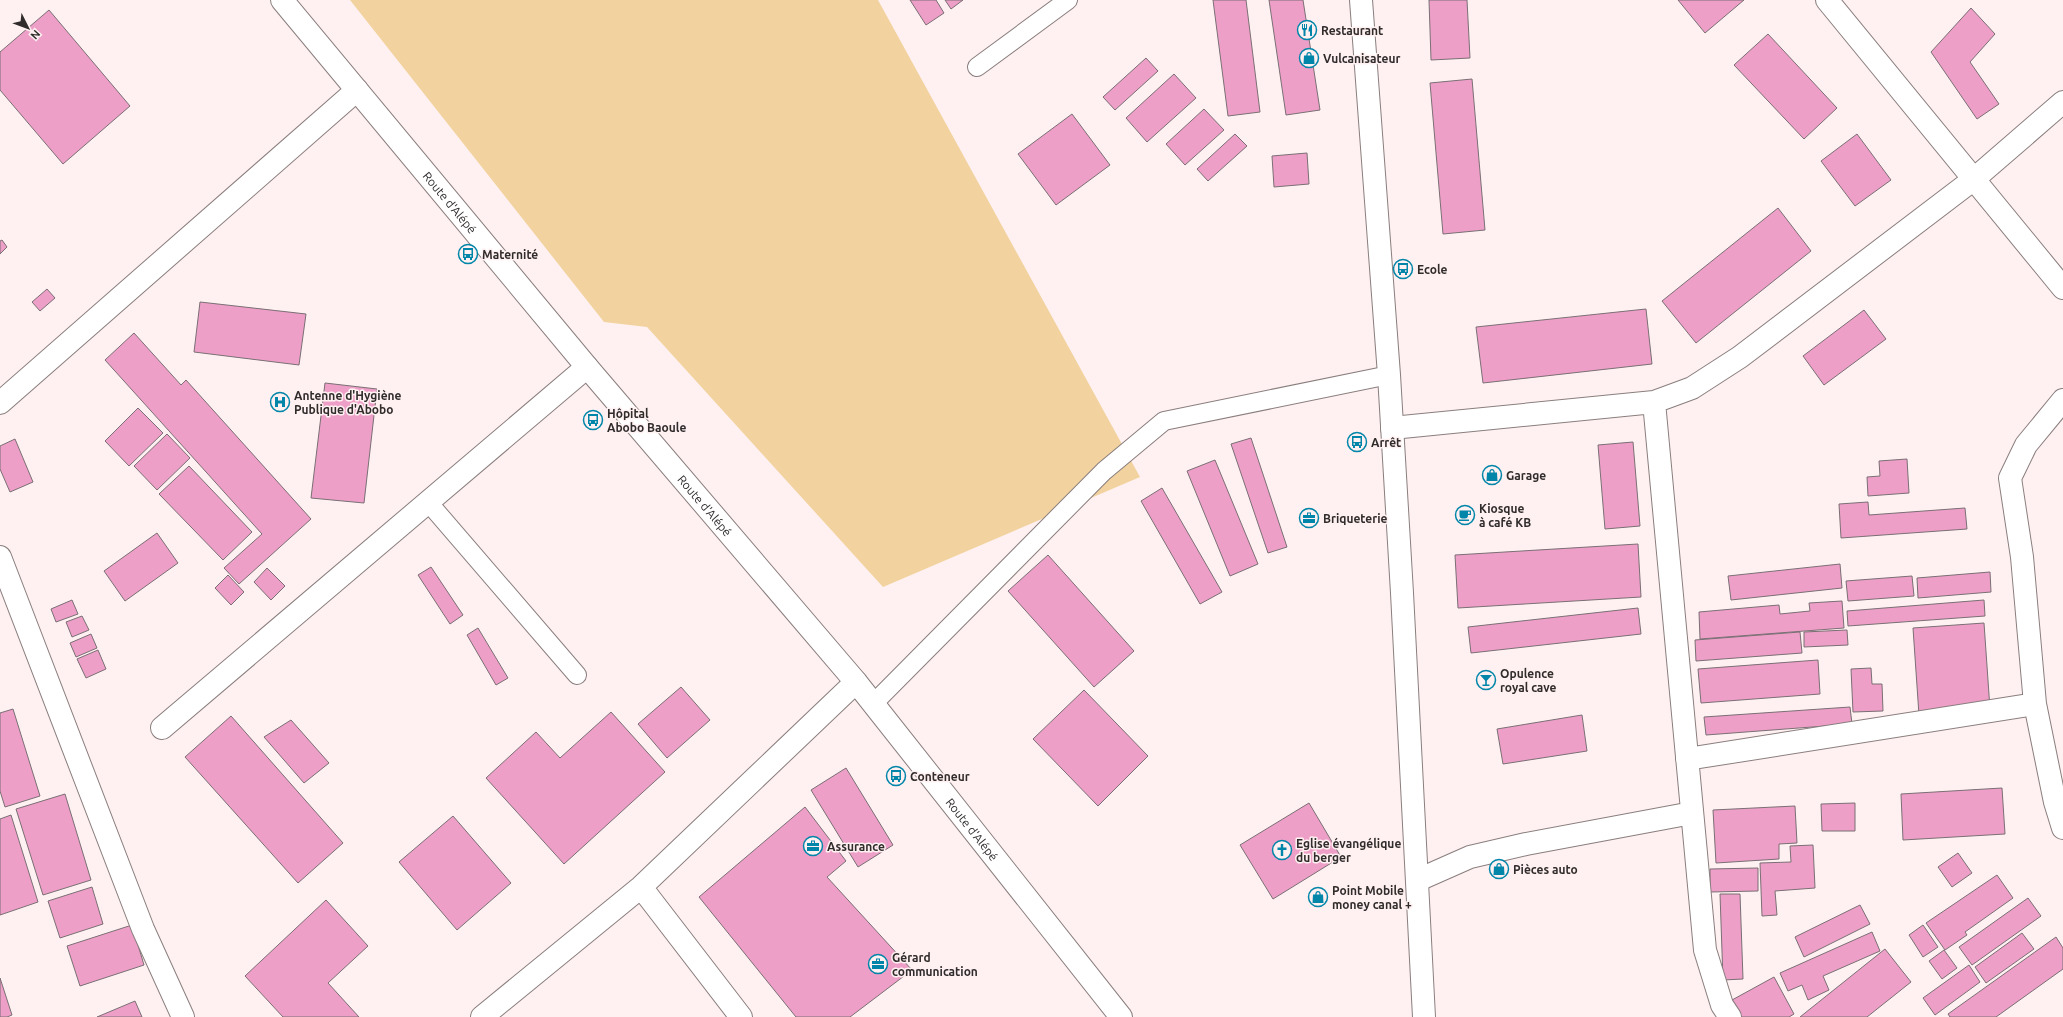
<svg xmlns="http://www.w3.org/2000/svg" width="2063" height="1017" font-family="Ubuntu,sans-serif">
  <rect width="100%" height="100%" fill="#fff1f1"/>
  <!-- green -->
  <path fill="#f2d29e" d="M350 0H878L1140 477 883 587 647 327 604 322Z"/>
  <!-- building -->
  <path fill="#ee9fc8" stroke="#7a6f74" d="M910 0H936L944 13 926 25Z
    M945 0H963L951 9Z
    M1213 0H1246L1260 112 1228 116Z
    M1269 0H1303L1320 110 1286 115Z
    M1429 0H1467L1470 58 1431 60Z
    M1678 0H1744L1705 33Z
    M1971 8 1995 34 1970 62 1999 104 1977 119 1931 52Z
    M49 10 130 106 63 164 0 90V52Z
    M1768 34 1837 108 1804 139 1734 65Z
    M1146 58 1158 71 1115 110 1103 97Z
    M1174 74 1196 98 1147 142 1126 118Z
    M1472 79 1485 230 1443 234 1430 83Z
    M1204 109 1224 130 1185 165 1166 144Z
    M1072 114 1110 165 1056 205 1018 154Z
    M1235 134 1247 146 1208 181 1197 169Z
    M1857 134 1891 180 1855 206 1821 161Z
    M1307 153 1309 184 1274 187 1272 156Z
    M1778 208 1811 251 1696 343 1662 301Z
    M2 240 7 247 0 254V241Z
    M47 289 55 298 40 311 32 302Z
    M200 302 306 314 299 365 194 352Z
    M1646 309 1652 364 1483 383 1476 327Z
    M1864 310 1886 339 1824 385 1803 356Z
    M134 333 181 385 186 380 311 519 239 584 224 568 262 534 105 360Z
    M325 383 377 389 364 503 311 498Z
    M138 408 163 433 129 466 105 441Z
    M167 434 190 458 157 490 134 466Z
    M1251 438 1287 547 1268 553 1231 444Z
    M15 439 33 482 10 492 0 469V446Z
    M1633 442 1640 526 1605 529 1598 445Z
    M1907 459 1909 493 1868 496 1867 477 1880 476 1879 461Z
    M1215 460 1258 564 1230 576 1187 471Z
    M189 466 252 532 223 560 159 494Z
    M1162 488 1222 592 1200 604 1141 501Z
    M1868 502 1869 515 1965 508 1967 529 1841 538 1839 504Z
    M157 533 178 563 125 601 104 571Z
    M1638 544 1641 597 1458 608 1455 555Z
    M1048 555 1134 651 1094 687 1008 591Z
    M1840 564 1842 588 1731 600 1728 576Z
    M431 567 463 615 450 624 418 575Z
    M267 568 285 586 271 600 254 582Z
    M1990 572 1991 592 1918 598 1917 578Z
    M228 575 244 592 231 605 215 588Z
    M1912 576 1914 596 1848 601 1846 581Z
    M72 600 78 614 56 622 51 609Z
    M1984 600 1985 616 1848 626 1847 611Z
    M1842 601 1844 628 1700 639 1699 612 1779 605 1780 614 1810 611 1809 603Z
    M1638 608 1641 634 1471 653 1468 627Z
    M82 616 89 630 72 637 66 622Z
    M1984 623 1990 709 1919 715 1913 628Z
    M478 628 508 678 496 685 467 635Z
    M1847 630 1848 645 1804 647V632Z
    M1800 632 1802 653 1696 661 1695 640Z
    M91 634 97 648 76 657 70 643Z
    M98 650 106 669 86 678 77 659Z
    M1818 660 1820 694 1701 703 1698 669Z
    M1871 668 1872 684H1882L1883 711 1853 712 1851 669Z
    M681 687 710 720 667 758 638 724Z
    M1084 690 1148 756 1098 806 1033 739Z
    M1850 707 1852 724 1706 735 1704 717Z
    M13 709 40 796 5 807 0 791V713Z
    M611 712 665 772 564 864 486 778 536 732 560 758Z
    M1582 715 1587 751 1503 764 1497 729Z
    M231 716 343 843 298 883 185 757Z
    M291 720 329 763 304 783 264 737Z
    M846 768 893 845 858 867 811 790Z
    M2002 788 2005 834 1903 840 1901 794Z
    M65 794 91 880 43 895 16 809Z
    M1309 803 1341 857 1273 899 1240 845Z
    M1855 803V831H1822L1821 804Z
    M1795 806 1797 843 1779 844V859L1716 863 1713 810Z
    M805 807 846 861 827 877 912 970 850 1017H796L699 897Z
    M11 815 38 902 0 915V819Z
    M453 816 511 883 457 930 399 862Z
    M1813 845 1815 888 1775 891 1777 915 1762 916 1760 863 1791 862 1790 846Z
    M1958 853 1972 873 1952 887 1938 867Z
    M1758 868V891L1710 892V869Z
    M1997 875 2013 898 1965 932 1967 935 1945 950 1926 923Z
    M92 887 103 924 60 938 48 901Z
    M1720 894H1740L1743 979 1723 980Z
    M2028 898 2041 916 1972 965 1959 947Z
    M326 900 368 946 328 983 359 1017H283L245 976Z
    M1860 905 1870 924 1804 957 1795 937Z
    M132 925 144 965 80 986 67 946Z
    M1923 925 1938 947 1923 957 1909 935Z
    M1872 932 1880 951 1823 976 1829 990 1808 1000 1802 985 1788 991 1780 973Z
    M2022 933 2034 949 1986 983 1975 967Z
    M2056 937 2063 948V969L1996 1017H1950L1948 1014Z
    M1885 949 1911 982 1867 1017H1800Z
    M1944 950 1957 968 1942 979 1929 961Z
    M1969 965 1980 982 1935 1015 1923 998Z
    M1774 977 1794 1014 1789 1017H1741L1732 1000Z
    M0 978 12 1015 7 1017H0Z
    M135 1001 142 1017H97Z"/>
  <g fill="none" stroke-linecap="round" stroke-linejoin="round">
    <!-- lane casing -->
    <g stroke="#8a7e7e" stroke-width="20">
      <path id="lane" d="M977 67 1068 0
        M428 502 577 675
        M873 704 1104 471 1164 421 1389 375"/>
    </g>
    <!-- street casing -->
    <g stroke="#8a7e7e" stroke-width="24">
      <path id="street" d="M1827 0 2063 288
        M2063 400 2026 445 2010 478 2022 557 2035 704 2055 802 2063 828
        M1654 402 1705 950 1722 1005 1730 1017
        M0 403 357 90
        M1392 428 1654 402 1692 388 1740 357 1974 179 2063 102
        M0 557 143 929 183 1017
        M162 728 587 367
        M1687 759 2035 704
        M1418 880 1470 857 1526 844 1692 813
        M641 887 741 1017
        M482 1017 641 887 856 682"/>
    </g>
    <!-- secondary casing -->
    <g stroke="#8a7e7e" stroke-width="24">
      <g id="secondary">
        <path id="s1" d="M282 0 587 367 856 682 1121 1017"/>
        <path d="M1361 0 1389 375 1402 593 1424 1017"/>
      </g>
    </g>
    <!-- lane -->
    <use href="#lane" stroke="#fff" stroke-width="18"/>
    <!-- street -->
    <use href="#street" stroke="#fff" stroke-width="22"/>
    <!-- secondary -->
    <use href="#secondary" stroke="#fff" stroke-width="22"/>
  </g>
  <!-- icons -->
  <defs>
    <g id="restaurant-ring" transform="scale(1)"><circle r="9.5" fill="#fff1f1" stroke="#0185a8" stroke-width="1.5"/><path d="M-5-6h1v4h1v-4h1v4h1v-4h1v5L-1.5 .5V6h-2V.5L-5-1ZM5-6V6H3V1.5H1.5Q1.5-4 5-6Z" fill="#0185a8"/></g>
    <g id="shop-ring" transform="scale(1)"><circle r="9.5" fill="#fff1f1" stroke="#0185a8" stroke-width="1.5"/><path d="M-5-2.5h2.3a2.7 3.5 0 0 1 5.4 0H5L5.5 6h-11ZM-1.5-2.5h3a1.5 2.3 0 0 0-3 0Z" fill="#0185a8"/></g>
    <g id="bus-ring" transform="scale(1)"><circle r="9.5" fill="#fff1f1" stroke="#0185a8" stroke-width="1.5"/><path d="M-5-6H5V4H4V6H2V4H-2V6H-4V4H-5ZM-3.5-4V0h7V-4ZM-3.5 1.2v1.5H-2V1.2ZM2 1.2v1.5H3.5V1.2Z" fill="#0185a8"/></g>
    <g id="hospital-ring" transform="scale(1)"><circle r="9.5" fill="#fff1f1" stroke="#0185a8" stroke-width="1.5"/><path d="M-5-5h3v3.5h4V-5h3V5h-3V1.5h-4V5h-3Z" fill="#0185a8"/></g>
    <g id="cafe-ring" transform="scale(1)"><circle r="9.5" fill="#fff1f1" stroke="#0185a8" stroke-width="1.5"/><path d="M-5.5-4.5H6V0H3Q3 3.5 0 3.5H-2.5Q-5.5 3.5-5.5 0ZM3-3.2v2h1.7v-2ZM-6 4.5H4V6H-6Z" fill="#0185a8"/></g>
    <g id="office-ring" transform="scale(1)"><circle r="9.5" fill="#fff1f1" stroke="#0185a8" stroke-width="1.5"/><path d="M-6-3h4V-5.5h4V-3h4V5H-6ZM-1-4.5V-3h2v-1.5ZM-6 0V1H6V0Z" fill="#0185a8"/></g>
    <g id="bar-ring" transform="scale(1)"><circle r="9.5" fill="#fff1f1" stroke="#0185a8" stroke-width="1.5"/><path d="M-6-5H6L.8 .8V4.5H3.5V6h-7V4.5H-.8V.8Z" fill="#0185a8"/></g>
    <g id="church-ring" transform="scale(1)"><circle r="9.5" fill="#fff1f1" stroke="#0185a8" stroke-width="1.5"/><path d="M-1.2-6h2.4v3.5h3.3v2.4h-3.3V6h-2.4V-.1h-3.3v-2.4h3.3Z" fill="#0185a8"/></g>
  </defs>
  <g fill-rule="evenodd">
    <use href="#restaurant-ring" x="1307" y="30"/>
    <use href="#shop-ring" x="1309" y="58"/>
    <use href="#bus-ring" x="468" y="254"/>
    <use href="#bus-ring" x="1403" y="269"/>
    <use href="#hospital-ring" x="280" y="402"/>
    <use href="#bus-ring" x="593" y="420"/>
    <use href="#bus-ring" x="1357" y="442"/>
    <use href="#shop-ring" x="1492" y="475"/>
    <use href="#cafe-ring" x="1465" y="515"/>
    <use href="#office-ring" x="1309" y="518"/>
    <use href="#bar-ring" x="1486" y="680"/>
    <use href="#bus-ring" x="896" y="776"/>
    <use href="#office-ring" x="813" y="846"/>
    <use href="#church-ring" x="1282" y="850"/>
    <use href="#shop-ring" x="1499" y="869"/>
    <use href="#shop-ring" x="1318" y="897"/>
    <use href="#office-ring" x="878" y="964"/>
  </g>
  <g text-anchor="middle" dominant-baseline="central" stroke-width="3" stroke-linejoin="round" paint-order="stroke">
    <!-- poi labels -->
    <g font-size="12" font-weight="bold" fill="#312c2c" stroke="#fff1f1" text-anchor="start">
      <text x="1321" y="30">Restaurant</text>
      <text x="1323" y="58">Vulcanisateur</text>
      <text x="482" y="254">Maternité</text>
      <text x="1417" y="269">Ecole</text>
      <text x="294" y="395">Antenne d'Hygiène<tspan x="294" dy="14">Publique d'Abobo</tspan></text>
      <text x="607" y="413">Hôpital<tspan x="607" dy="14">Abobo Baoule</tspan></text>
      <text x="1371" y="442">Arrêt</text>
      <text x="1506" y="475">Garage</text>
      <text x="1479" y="508">Kiosque<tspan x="1479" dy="14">à café KB</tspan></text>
      <text x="1323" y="518">Briqueterie</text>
      <text x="1500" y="673">Opulence<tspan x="1500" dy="14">royal cave</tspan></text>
      <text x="910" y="776">Conteneur</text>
      <text x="1296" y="843">Eglise évangélique<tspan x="1296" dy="14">du berger</tspan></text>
      <text x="827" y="846">Assurance</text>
      <text x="1513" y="869">Pièces auto</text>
      <text x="1332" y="890">Point Mobile<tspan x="1332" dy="14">money canal +</tspan></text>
      <text x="892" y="957">Gérard<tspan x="892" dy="14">communication</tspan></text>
    </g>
    <!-- street labels -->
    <g font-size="12" fill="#312c2c" stroke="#fff1f1">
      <text stroke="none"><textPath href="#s1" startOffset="263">Route d'Alépé</textPath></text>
      <text stroke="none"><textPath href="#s1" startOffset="659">Route d'Alépé</textPath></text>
      <text stroke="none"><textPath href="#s1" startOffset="1079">Route d'Alépé</textPath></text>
    </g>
  </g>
  <!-- north arrow -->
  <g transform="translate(28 28) rotate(132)" stroke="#fff1f1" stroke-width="3" paint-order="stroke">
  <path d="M0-3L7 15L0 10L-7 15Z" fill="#312c2c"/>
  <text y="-6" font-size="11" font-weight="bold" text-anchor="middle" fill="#312c2c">N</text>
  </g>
</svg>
